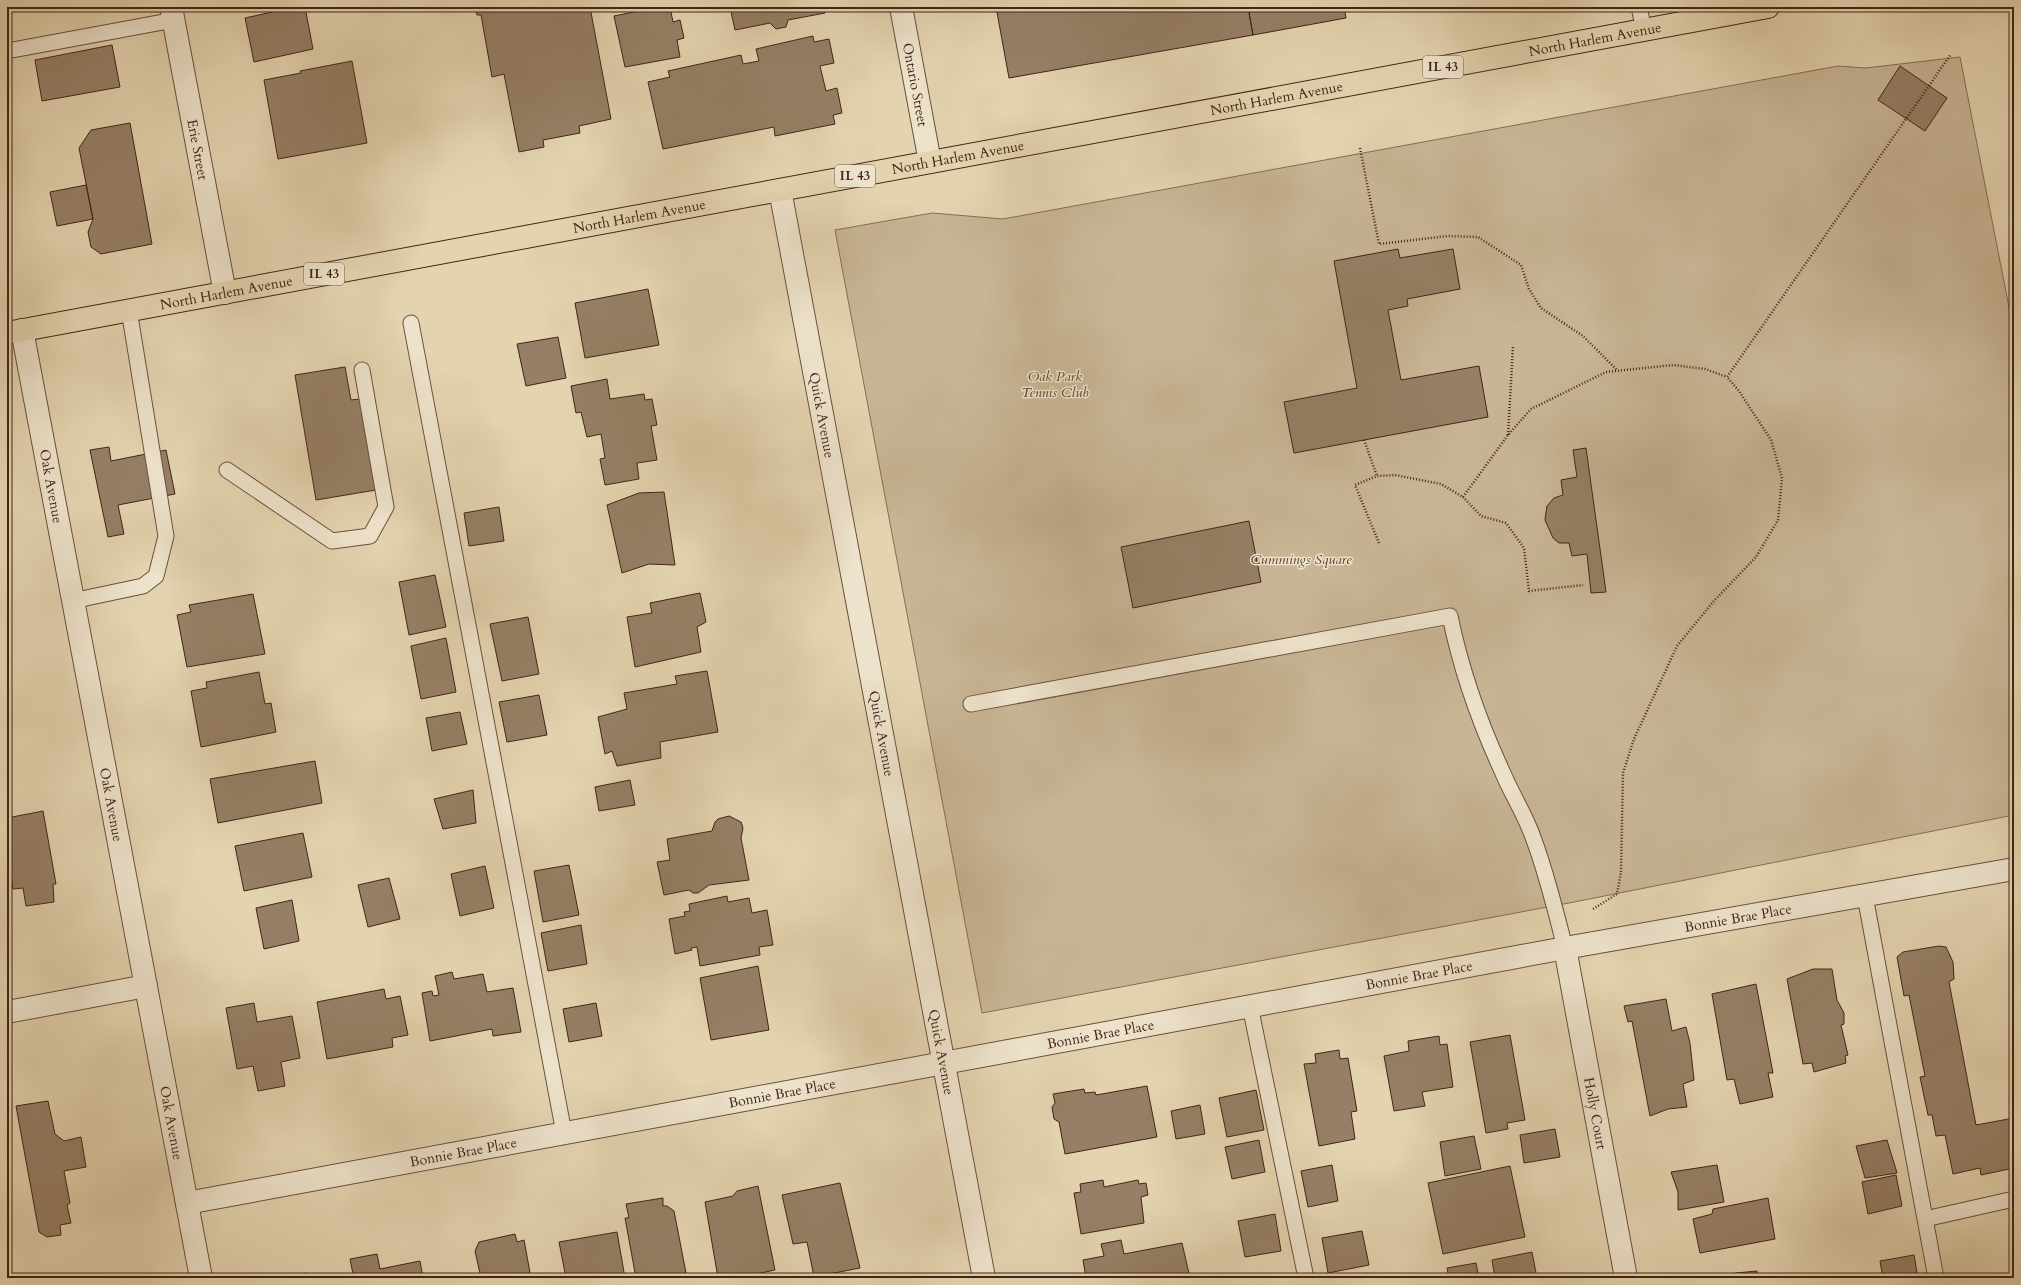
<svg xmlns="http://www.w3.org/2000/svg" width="2021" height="1285" font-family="Cardo,serif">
  <rect width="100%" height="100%" fill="#e3d3af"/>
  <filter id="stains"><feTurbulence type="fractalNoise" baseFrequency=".005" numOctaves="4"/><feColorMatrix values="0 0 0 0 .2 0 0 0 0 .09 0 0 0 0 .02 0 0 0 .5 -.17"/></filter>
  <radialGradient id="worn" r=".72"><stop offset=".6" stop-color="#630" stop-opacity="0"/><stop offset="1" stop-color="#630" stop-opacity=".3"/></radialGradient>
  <!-- green -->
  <path fill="#c8b595" stroke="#856d56" d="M1960 57 2014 333V815L1569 903 982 1013 835 230 932 213 1003 219 1838 66 1866 68Z"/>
  <!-- building -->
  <path fill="#967f66" stroke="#422516" d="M295 7H305L313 49 254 62 245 18Z
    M475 7H590L611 119 579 126 580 133 543 140 544 147 519 152 504 74 492 77 481 15H477Z
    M658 7H670L673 22 680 20 684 38 677 40 680 57 625 67 614 16Z
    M730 7H824L825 13 788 20 786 27 776 29 770 23 735 30Z
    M996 7H1248L1253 35 1009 78Z
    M1248 7H1344L1346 18 1253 35Z
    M813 36 814 42 829 39 834 63 820 66 826 91 837 88 842 113 833 115 835 124 775 136 774 127 663 149 648 82 670 77 668 71 741 55 743 64 759 61 756 49Z
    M112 45 120 87 42 101 35 60Z
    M352 61 367 143 278 159 264 80 301 73 300 71Z
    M1900 66 1947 98 1925 131 1878 100Z
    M130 123 152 244 101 254 91 247 88 232 93 219 79 148 91 130Z
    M86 185 93 219 57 226 50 192Z
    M1398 249 1400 258 1453 249 1460 289 1407 299 1408 306 1388 310 1401 380 1479 366 1488 417 1294 453 1284 402 1357 388 1334 261Z
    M648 289 659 345 585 358 575 303Z
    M558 337 566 378 526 386 517 344Z
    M345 367 351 400 360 399 376 490 316 500 295 375Z
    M607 379 610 399 644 394 645 400 652 399 657 425 651 426 657 460 637 463 639 479 605 485 600 459 605 458 601 434 587 437 581 412 576 413 571 386Z
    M109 447 111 461 166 450 175 494 118 505 124 534 108 537 90 450Z
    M1586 448 1606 592 1591 593 1587 554 1572 556 1569 543H1559L1553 538 1545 520 1547 506 1554 498 1563 495 1561 480 1577 477 1573 450Z
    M664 492 675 565 649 564 622 573 607 505 639 493Z
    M499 507 504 541 469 546 464 513Z
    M1249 521 1261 582 1133 608 1121 547Z
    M435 575 446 627 409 635 399 582Z
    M700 593 706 622 697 627 701 652 635 667 627 617 652 613 650 603Z
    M253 594 265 654 187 667 177 615 191 612 189 605Z
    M528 617 539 674 502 681 490 624Z
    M446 638 456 692 421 699 411 646Z
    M707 671 718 732 660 742 661 758 617 766 612 751 605 754 598 717 627 709 624 693 677 684 675 676Z
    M259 672 265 704 271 703 276 732 201 747 191 691 207 688 206 682Z
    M539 695 547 735 507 742 499 702Z
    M7 703 11 725 7 726Z
    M460 712 467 744 432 751 426 718Z
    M315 761 322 803 218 823 210 779Z
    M630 780 635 805 599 811 595 787Z
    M473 790 476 823 443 829 434 799Z
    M43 811 56 884H53L54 902 26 906 23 888 13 889 10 870H7V818Z
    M729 816 741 822 743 828 741 838 749 880 709 885 698 893H693L689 890 664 895 657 862 670 860 667 839 712 831 715 822 718 819Z
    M303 833 312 877 244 891 235 846Z
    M569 865 579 915 543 922 534 871Z
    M485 866 494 908 460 916 451 874Z
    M389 878 400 919 368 927 358 885Z
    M727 896 728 902 749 898 752 913 767 910 773 945 759 947 760 955 700 966 697 947 691 948 692 950 675 954 669 919 685 916 684 912 690 911 689 904Z
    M292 900 299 941 264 949 256 908Z
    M581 925 587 964 548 971 541 933Z
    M1939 946 1946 947 1953 962 1954 979 1949 982 1976 1125 2014 1118V1168L1981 1175 1980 1168 1953 1174 1945 1135 1936 1136 1932 1115H1928L1920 1077 1925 1076 1909 995 1904 996 1897 957 1903 952Z
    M758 966 769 1030 711 1040 700 978Z
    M1813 969H1832L1837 1000 1844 1013V1024L1841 1025 1848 1055 1845 1056 1846 1063 1814 1072 1812 1063 1803 1064 1787 979Z
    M452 972 454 979 483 974 487 992 513 988 521 1032 493 1036 492 1029 430 1041 422 993 432 991 433 996 439 995 435 976Z
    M1756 984 1773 1073H1768L1773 1097 1740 1104 1734 1079 1727 1080 1712 994Z
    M384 989 386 999 400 996 408 1035 392 1038 393 1047 327 1059 317 1002Z
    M1666 999 1672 1031 1686 1027 1690 1043 1694 1080 1683 1084 1687 1107 1668 1109 1650 1116 1632 1021 1628 1022 1624 1006Z
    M254 1003 257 1022 292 1016 300 1058 281 1062 285 1086 258 1091 253 1066 237 1069 226 1008Z
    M596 1003 602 1036 569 1042 563 1009Z
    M1510 1035 1525 1120 1507 1123 1508 1129 1486 1133 1470 1042Z
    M1439 1036 1440 1045 1447 1044 1453 1087 1422 1092 1425 1106 1394 1111 1384 1056 1409 1051 1408 1041Z
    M1339 1050 1340 1059 1348 1058 1357 1111 1351 1112 1355 1139 1319 1146 1304 1064 1316 1063 1315 1054Z
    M1147 1086 1157 1137 1065 1154 1059 1122 1054 1119 1052 1107 1055 1103 1053 1094 1084 1089 1085 1093 1095 1092 1096 1095Z
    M1256 1090 1264 1130 1227 1137 1219 1098Z
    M48 1101 55 1134 64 1141 81 1137 86 1167 64 1171 70 1203 67 1205 71 1223 60 1225 61 1235 47 1237 39 1232 16 1106Z
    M1200 1105 1205 1134 1176 1139 1171 1111Z
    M1555 1129 1560 1157 1524 1163 1520 1135Z
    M1474 1136 1481 1169 1445 1176 1440 1142Z
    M1259 1140 1265 1172 1232 1179 1225 1147Z
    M1887 1140 1897 1173 1865 1178 1856 1146Z
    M1332 1165 1338 1201 1308 1207 1301 1171Z
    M1717 1165 1724 1202 1678 1210V1192L1671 1172Z
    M1510 1166 1525 1237 1443 1254 1428 1183Z
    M1896 1175 1902 1206 1868 1214 1862 1182Z
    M1103 1180 1104 1187 1138 1180 1139 1184 1146 1183 1148 1195 1141 1197 1144 1223 1081 1234 1074 1193 1081 1192 1080 1184Z
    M840 1183 860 1268 814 1277 807 1242 793 1244 782 1195Z
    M758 1186 775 1270 737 1278H718L705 1202 733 1196 737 1191Z
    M663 1198V1206H667L674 1211 687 1278H636L625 1218H629L626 1204Z
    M1768 1198 1775 1239 1700 1253 1693 1219 1712 1214 1713 1209Z
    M1275 1214 1281 1251 1245 1257 1238 1221Z
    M1362 1231 1369 1265 1328 1273 1322 1238Z
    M617 1232 625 1278H566L559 1242Z
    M515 1234 517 1242 524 1240 531 1278H481L475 1251 479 1242Z
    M1121 1240 1124 1254 1182 1243 1190 1278H1086L1083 1260 1104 1256 1101 1244Z
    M1532 1252 1537 1278H1495L1492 1260Z
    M377 1254 380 1269 420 1261 423 1278H349L348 1274H353L350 1259Z
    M1914 1255 1918 1278H1883L1880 1261Z
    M1476 1263 1479 1278H1449L1447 1268Z
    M1757 1271 1758 1278H1715L1736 1273Z
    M306 1273 307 1278H277Z
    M1367 1273 1368 1278H1339Z"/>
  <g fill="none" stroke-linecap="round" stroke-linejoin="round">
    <!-- lane casing -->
    <g stroke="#6a503c" stroke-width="17">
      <path id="lane" d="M1639 7 1644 30
        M7 51 174 20
        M411 323 564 1133
        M227 470 332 541 370 536 386 507 362 370
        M72 601 143 586 156 576 166 536 129 310
        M971 704 1450 616C1461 670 1479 721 1502 771 1512 795 1526 816 1534 840 1547 875 1556 912 1565 948
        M1865 896 1936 1278
        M1250 1006 1306 1278
        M1925 1219 2014 1199"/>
    </g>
    <!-- street casing -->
    <g stroke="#6a503c" stroke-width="24">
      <g id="street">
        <path id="s1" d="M171 7 225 293"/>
        <path id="s2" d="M901 7 930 162"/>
        <path id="s3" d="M780 190 984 1278"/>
        <path id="s4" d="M22 330 201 1278"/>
        <path id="s5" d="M1565 948 1626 1278"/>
        <path d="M7 1012 146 986"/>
        <path id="s6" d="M187 1203 1565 948 2014 869"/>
      </g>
    </g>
    <!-- primary casing -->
    <g stroke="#422516" stroke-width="24">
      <g id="primary">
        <path id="s7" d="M7 333 1768 7"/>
      </g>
    </g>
    <!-- path -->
    <path stroke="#422516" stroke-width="2.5" stroke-dasharray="1 2" stroke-linecap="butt" d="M1360 148 1379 244 1448 236 1478 237 1521 265 1529 289 1541 308 1583 336 1617 370
      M1508 435 1513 346
      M1364 440 1377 476
      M1463 497 1481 516 1506 523 1524 548 1529 591 1583 585
      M1379 543 1355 485 1377 476 1395 475 1441 484 1463 497 1508 435 1531 409 1606 372 1673 365 1705 369 1727 377
      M1593 909 1617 894 1621 872 1623 773 1634 739 1677 646 1713 602 1756 557 1778 520 1782 478 1771 440 1739 391 1727 377 1951 54"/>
    <!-- lane -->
    <use href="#lane" stroke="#ede2cb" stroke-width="15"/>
    <!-- street -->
    <use href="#street" stroke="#ede2cb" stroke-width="22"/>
    <!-- primary -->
    <use href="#primary" stroke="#e3d3af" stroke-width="22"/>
  </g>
  <g text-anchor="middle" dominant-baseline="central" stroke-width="3" stroke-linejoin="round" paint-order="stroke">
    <!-- shield labels -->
    <g fill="#ede2cb" stroke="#755e4c" stroke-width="1">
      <rect x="1423" y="56" width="40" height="22" rx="3"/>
      <rect x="835" y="165" width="40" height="22" rx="3"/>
      <rect x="304" y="263" width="40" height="22" rx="3"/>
    </g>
    <g font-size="13" font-weight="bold" fill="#422516">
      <text x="1443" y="67">IL 43</text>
      <text x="855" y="176">IL 43</text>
      <text x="324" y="274">IL 43</text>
    </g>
    <!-- street labels -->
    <g font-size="14" fill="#422516" stroke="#ede2cb">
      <text stroke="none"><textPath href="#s7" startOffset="1615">North Harlem Avenue</textPath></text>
      <text stroke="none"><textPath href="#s2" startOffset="79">Ontario Street</textPath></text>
      <text stroke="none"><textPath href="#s7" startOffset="1291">North Harlem Avenue</textPath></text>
      <text stroke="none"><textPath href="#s1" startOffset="145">Erie Street</textPath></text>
      <text stroke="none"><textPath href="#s7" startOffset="967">North Harlem Avenue</textPath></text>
      <text stroke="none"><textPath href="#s7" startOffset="643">North Harlem Avenue</textPath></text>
      <text stroke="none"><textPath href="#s7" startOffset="223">North Harlem Avenue</textPath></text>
      <text stroke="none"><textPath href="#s3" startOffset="229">Quick Avenue</textPath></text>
      <text stroke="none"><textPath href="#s4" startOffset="159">Oak Avenue</textPath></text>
      <text stroke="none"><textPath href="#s3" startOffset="553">Quick Avenue</textPath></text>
      <text stroke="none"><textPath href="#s4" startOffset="483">Oak Avenue</textPath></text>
      <text stroke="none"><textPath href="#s6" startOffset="1577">Bonnie Brae Place</textPath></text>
      <text stroke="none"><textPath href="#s6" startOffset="1253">Bonnie Brae Place</textPath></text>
      <text stroke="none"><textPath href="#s6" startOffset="929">Bonnie Brae Place</textPath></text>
      <text stroke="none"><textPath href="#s3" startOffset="877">Quick Avenue</textPath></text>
      <text stroke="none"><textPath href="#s6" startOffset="605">Bonnie Brae Place</textPath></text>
      <text stroke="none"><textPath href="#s5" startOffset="168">Holly Court</textPath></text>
      <text stroke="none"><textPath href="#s4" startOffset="807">Oak Avenue</textPath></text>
      <text stroke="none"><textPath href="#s6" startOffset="281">Bonnie Brae Place</textPath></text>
    </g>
    <!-- park labels -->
    <g font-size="14" font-style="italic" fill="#5d422f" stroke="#ede2cb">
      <text x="1055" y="376">Oak Park<tspan x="1055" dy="16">Tennis Club</tspan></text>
      <text x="1301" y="559">Cummings Square</text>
    </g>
  </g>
  <!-- margin -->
  <rect width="2021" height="1285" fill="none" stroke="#e3d3af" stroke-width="24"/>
  <rect x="8" y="8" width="2005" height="1269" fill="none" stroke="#422516" stroke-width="2"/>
  <rect x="12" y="12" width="1997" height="1261" fill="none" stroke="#422516"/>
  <rect width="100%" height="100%" filter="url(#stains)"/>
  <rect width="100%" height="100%" fill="url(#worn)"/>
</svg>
